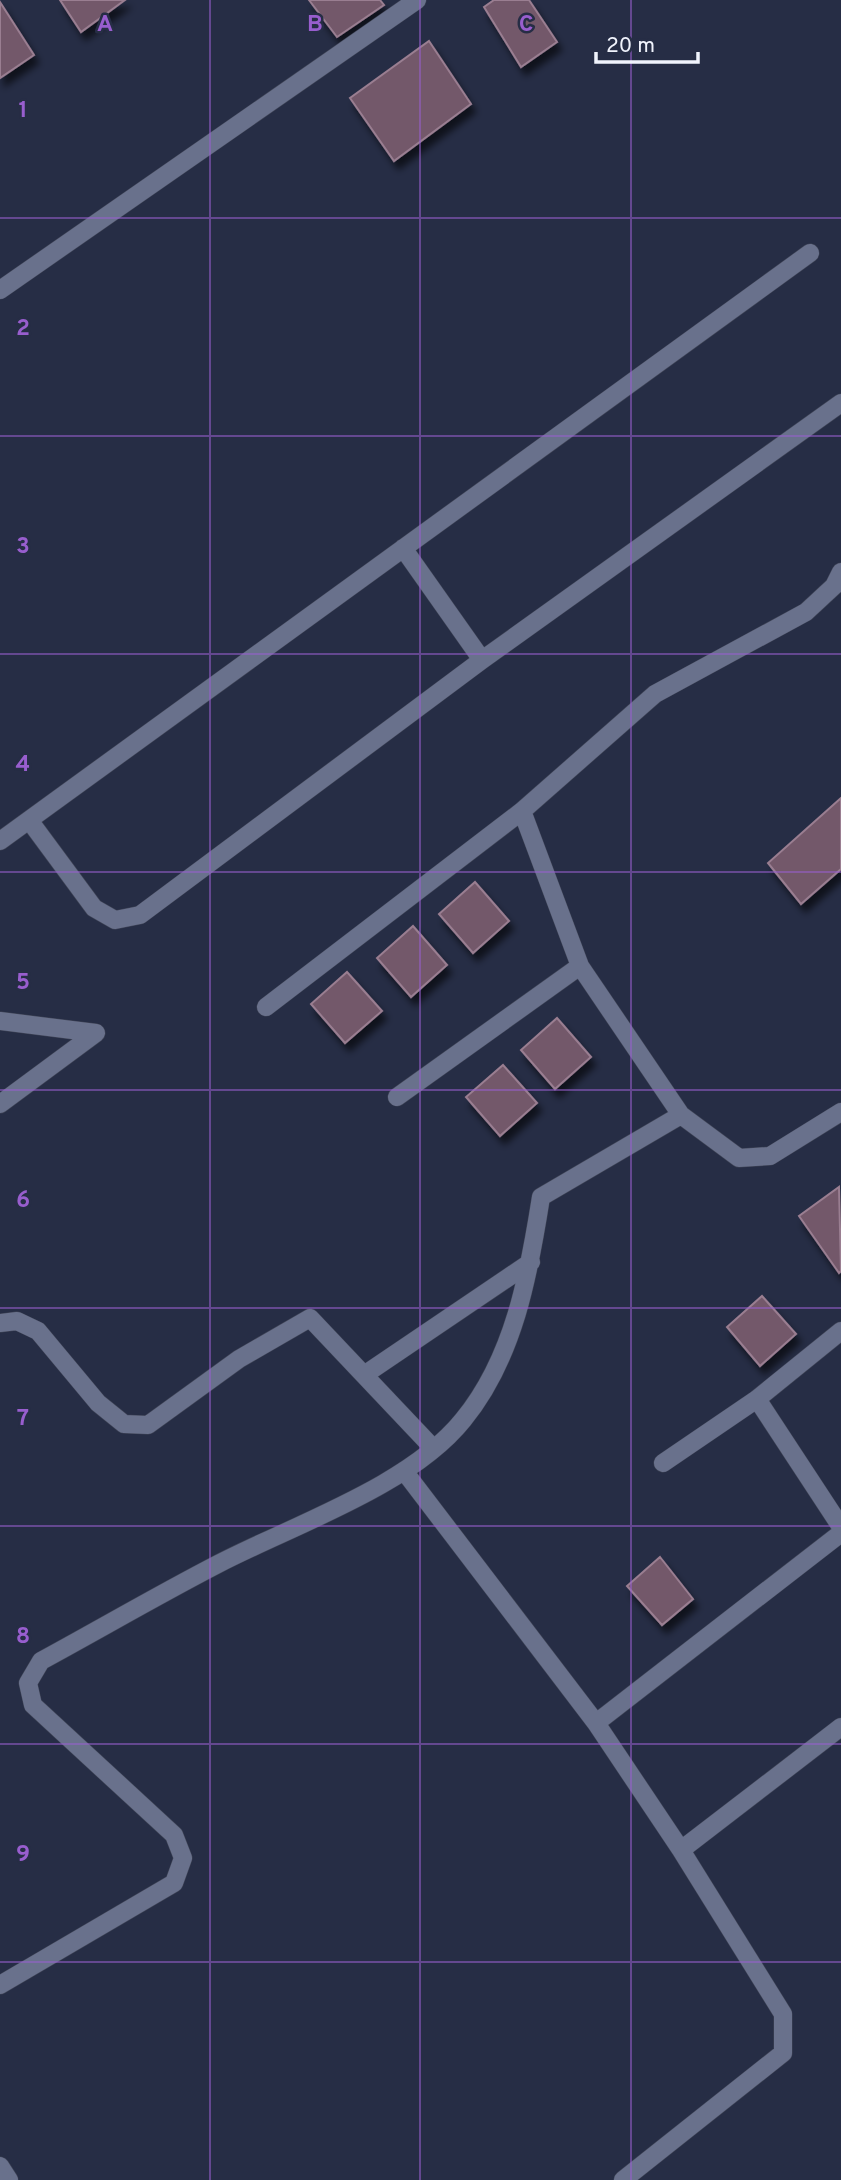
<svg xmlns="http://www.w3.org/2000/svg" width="841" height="2180" font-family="Overpass,sans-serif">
  <defs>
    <filter id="shadow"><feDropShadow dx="4.5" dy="8" stdDeviation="3.5" flood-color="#0009"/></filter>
  </defs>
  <rect width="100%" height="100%" fill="#262d45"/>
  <!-- building -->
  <path fill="#73596b" stroke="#9a7e91" stroke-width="2" filter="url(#shadow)" d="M60 0H125L81 32Z
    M309 0H380L384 5 337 37Z
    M494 0H529L557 42 521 67 484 7Z
    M0 2 34 55 0 78Z
    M429 41 471 104 394 161 350 98Z
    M841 798V869L801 904 768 863Z
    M475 882 509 921 473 953 439 914Z
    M413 926 447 965 411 997 377 958Z
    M347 972 382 1011 345 1043 311 1004Z
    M557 1018 591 1057 555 1089 521 1050Z
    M503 1065 537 1103 500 1136 466 1097Z
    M839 1187 841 1271 839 1273 799 1216Z
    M762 1296 796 1334 760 1366 727 1327Z
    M660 1557 693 1599 662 1625 627 1586Z"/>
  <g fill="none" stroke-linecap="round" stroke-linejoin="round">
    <!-- street casing -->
    <g stroke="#414658" stroke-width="19">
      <path id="street" d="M0 290 417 0
        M403 548 482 660
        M522 811 580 966 681 1115 739 1158 770 1156 841 1112
        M29 820 94 908 115 920 140 915 482 660 841 403
        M0 841 810 253
        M266 1007 522 811 655 694 806 612 834 586 841 572
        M0 1021 96 1033 0 1104
        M397 1097 580 966
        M0 1323 17 1321 38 1331 98 1403 124 1424 148 1425 239 1359 310 1318 433 1448
        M364 1375 531 1262
        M757 1399 841 1527
        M663 1463 757 1399 841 1331
        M404 1471 596 1723 841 1533
        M596 1723 681 1850 783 2014V2053L623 2180
        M681 1850 841 1727
        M0 1985 174 1883 183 1858 174 1835 33 1705 28 1683 41 1661C100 1629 158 1595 218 1564 293 1525 410 1486 463 1420 514 1358 529 1274 541 1197L681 1115
        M0 2166 9 2180"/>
    </g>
    <!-- street -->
    <use href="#street" stroke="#69718c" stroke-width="18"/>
  </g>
  <!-- grid -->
  <path fill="none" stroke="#985ece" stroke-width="2" stroke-opacity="0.55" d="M210 0V2180M420 0V2180M631 0V2180M0 218H841M0 436H841M0 654H841M0 872H841M0 1090H841M0 1308H841M0 1526H841M0 1744H841M0 1962H841"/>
  <g font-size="23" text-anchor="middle" font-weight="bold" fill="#985ece" stroke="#262d45" stroke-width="5" stroke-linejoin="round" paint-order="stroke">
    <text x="105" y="31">A</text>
    <text x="315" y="31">B</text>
    <text x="526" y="31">C</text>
    <text x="23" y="117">1</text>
    <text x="23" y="335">2</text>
    <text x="23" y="553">3</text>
    <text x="23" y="771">4</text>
    <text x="23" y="989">5</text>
    <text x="23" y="1207">6</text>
    <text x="23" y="1425">7</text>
    <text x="23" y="1643">8</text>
    <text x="23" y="1861">9</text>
  </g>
  <!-- scale -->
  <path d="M596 52v10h102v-10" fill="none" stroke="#f0f3fc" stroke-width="3.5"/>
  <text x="606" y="52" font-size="21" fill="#f0f3fc" stroke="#262d45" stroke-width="5" paint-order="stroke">20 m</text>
</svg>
